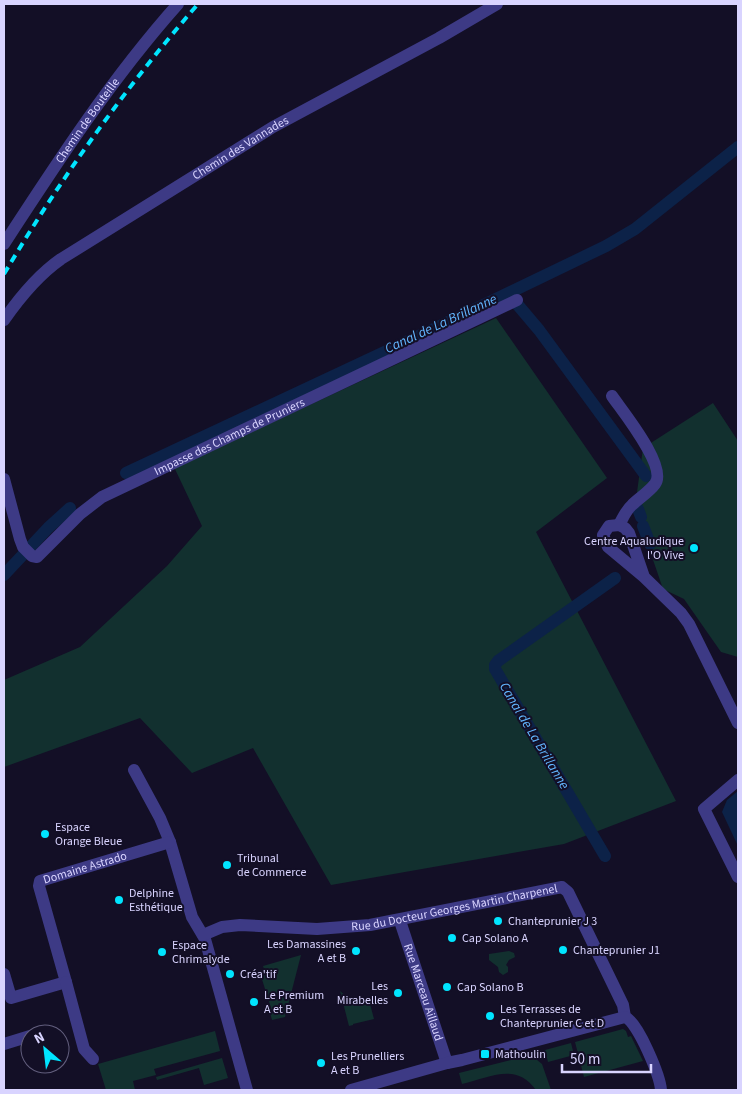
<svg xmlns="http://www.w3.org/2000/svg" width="742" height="1094" font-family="'Source Sans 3',sans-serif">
  <rect width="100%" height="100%" fill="#130f26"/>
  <!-- green -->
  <path fill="#12302f" d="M496 318 607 478 536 532 676 801 564 844 331 885 253 748 192 773 140 718 4 767V680L80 647 167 566 202 526 174 467 271 423Z
    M713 403 738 441V657L721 652 684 599 663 589 635 507 643 448Z
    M509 951 514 953 515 957 509 960 506 965 508 967V972L503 975 499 972 498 967 489 960V954Z
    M301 955 285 1017 272 1020 269 1009 271 1008 260 973 265 972 263 966Z
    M340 991C350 999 356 1008 370 1004L374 1019 353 1024V1025L349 1026Z
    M623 1029 626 1031 628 1037 631 1036 643 1061 584 1077 575 1042Z
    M215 1031 220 1051 154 1069 156 1075 133 1081 135 1090H106L98 1064Z
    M571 1043 574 1055 548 1062 545 1050Z
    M531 1055 542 1064 551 1090H536C516 1062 491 1077 462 1084L459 1073Z
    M222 1058 228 1078 204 1085 199 1068 157 1080 156 1077Z"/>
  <!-- water -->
  <path fill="#0c2248" d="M738 791V846L722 812 727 800Z"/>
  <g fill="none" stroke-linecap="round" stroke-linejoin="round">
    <!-- canal -->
    <path stroke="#0c2248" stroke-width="12" d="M517 304 539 330 646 476
      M126 473 438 327 606 246 635 229 738 147
      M638 509 641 517
      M643 526 650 544
      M4 575 48 528 70 508
      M605 856 495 669V665L498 661 615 578"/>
    <!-- minor -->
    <g stroke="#3d3a85" stroke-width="12">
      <path id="s1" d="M4 244C58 161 112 78 178 4"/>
      <path d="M612 396C623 412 668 467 655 484 649 492 639 498 632 505 626 510 623 518 619 525"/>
      <path id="s2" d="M4 479 20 539 23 547 32 556 37 557 80 514 102 497 517 300"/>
      <path d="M644 577 629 533 625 528 619 525 609 526 603 535 608 547 644 577 681 613 689 624 738 723"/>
      <path d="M134 770 160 818 170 842 192 917 205 939 247 1090"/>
      <path d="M738 780 704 809 738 877"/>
      <path id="s3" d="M400 921 447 1063"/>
      <path id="s4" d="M203 935 222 927 240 925 317 929 370 925 562 887 568 892 623 1005 625 1017"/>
      <path id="s5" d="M4 974 11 998 66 982 39 886 40 881 170 842"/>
      <path d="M66 982 84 1049 93 1059"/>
      <path d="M4 1044 30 1036"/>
      <path d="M351 1090 447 1063 462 1060 625 1017C638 1022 660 1076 661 1090"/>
    </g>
    <!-- tertiary -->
    <path stroke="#3d3a85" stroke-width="12" id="s6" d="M4 320C20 297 38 275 61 259L273 127 439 38 497 4"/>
    <!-- rail -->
    <path stroke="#00e5ff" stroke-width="4" stroke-dasharray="8 6" stroke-linecap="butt" d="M4 274C61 178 125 88 198 4"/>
  </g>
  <!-- markers -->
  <g fill="#00e5ff" stroke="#130f26" stroke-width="2">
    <circle cx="694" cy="548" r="5"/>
    <circle cx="45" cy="834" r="5"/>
    <circle cx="227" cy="865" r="5"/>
    <circle cx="119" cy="900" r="5"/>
    <circle cx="498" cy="921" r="5"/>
    <circle cx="452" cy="938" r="5"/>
    <circle cx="563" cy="950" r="5"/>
    <circle cx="356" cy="951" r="5"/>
    <circle cx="162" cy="952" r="5"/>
    <circle cx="230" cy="974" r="5"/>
    <circle cx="447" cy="987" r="5"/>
    <circle cx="398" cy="993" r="5"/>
    <circle cx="254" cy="1002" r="5"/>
    <circle cx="490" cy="1016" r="5"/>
    <rect x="480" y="1049" width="10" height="10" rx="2.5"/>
    <circle cx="321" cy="1063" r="5"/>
  </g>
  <g text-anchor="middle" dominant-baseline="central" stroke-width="4" stroke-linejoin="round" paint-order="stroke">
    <!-- street labels -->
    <g font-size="12" fill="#d9d4ff" stroke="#130f26">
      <text stroke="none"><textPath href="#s1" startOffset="149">Chemin de Bouteille</textPath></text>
      <text stroke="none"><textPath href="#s6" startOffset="295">Chemin des Vannades</textPath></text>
      <text stroke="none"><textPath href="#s2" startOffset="318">Impasse des Champs de Pruniers</textPath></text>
      <text stroke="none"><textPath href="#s5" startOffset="234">Domaine Astrado</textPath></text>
      <text stroke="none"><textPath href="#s4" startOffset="255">Rue du Docteur Georges Martin Charpenel</textPath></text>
      <text stroke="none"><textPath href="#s3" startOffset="75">Rue Marceau Aillaud</textPath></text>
    </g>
    <!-- poi labels -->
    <g font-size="12" fill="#d9d4ff" stroke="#130f26" text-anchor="start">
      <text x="684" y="541" text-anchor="end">Centre Aqualudique<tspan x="684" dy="14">l'O Vive</tspan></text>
      <text x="55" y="827">Espace<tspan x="55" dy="14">Orange Bleue</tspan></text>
      <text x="237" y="858">Tribunal<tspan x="237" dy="14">de Commerce</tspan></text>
      <text x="129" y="893">Delphine<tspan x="129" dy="14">Esthétique</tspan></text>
      <text x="508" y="921">Chanteprunier J 3</text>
      <text x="462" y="938">Cap Solano A</text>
      <text x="346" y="944" text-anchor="end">Les Damassines<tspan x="346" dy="14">A et B</tspan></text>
      <text x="172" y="945">Espace<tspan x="172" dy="14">Chrimalyde</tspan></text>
      <text x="573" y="950">Chanteprunier J1</text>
      <text x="240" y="974">Créa'tif</text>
      <text x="388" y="986" text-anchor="end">Les<tspan x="388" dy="14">Mirabelles</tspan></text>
      <text x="457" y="987">Cap Solano B</text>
      <text x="264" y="995">Le Premium<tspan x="264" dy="14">A et B</tspan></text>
      <text x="500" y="1009">Les Terrasses de<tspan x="500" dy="14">Chanteprunier C et D</tspan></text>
      <text x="495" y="1054">Mathoulin</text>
      <text x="331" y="1056">Les Prunelliers<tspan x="331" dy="14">A et B</tspan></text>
    </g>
    <!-- water labels -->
    <g font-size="14" font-style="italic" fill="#62b6ff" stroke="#130f26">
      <text transform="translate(441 324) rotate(-25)">Canal de La Brillanne</text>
      <text transform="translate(534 736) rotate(59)">Canal de La Brillanne</text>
    </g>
  </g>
  <!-- border -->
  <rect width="742" height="1094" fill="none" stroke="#d9d4ff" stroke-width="10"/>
  <!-- north arrow -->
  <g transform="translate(45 1049) rotate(332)"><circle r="24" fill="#130f26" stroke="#625e7d"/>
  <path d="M0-4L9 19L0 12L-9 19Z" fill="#00e5ff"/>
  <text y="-8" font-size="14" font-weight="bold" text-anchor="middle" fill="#d9d4ff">N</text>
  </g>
  <!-- scale -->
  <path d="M562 1064v8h89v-8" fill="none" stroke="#d9d4ff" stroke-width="2.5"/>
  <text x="570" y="1064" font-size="15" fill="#d9d4ff" stroke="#130f26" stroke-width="4" paint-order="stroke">50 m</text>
</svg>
